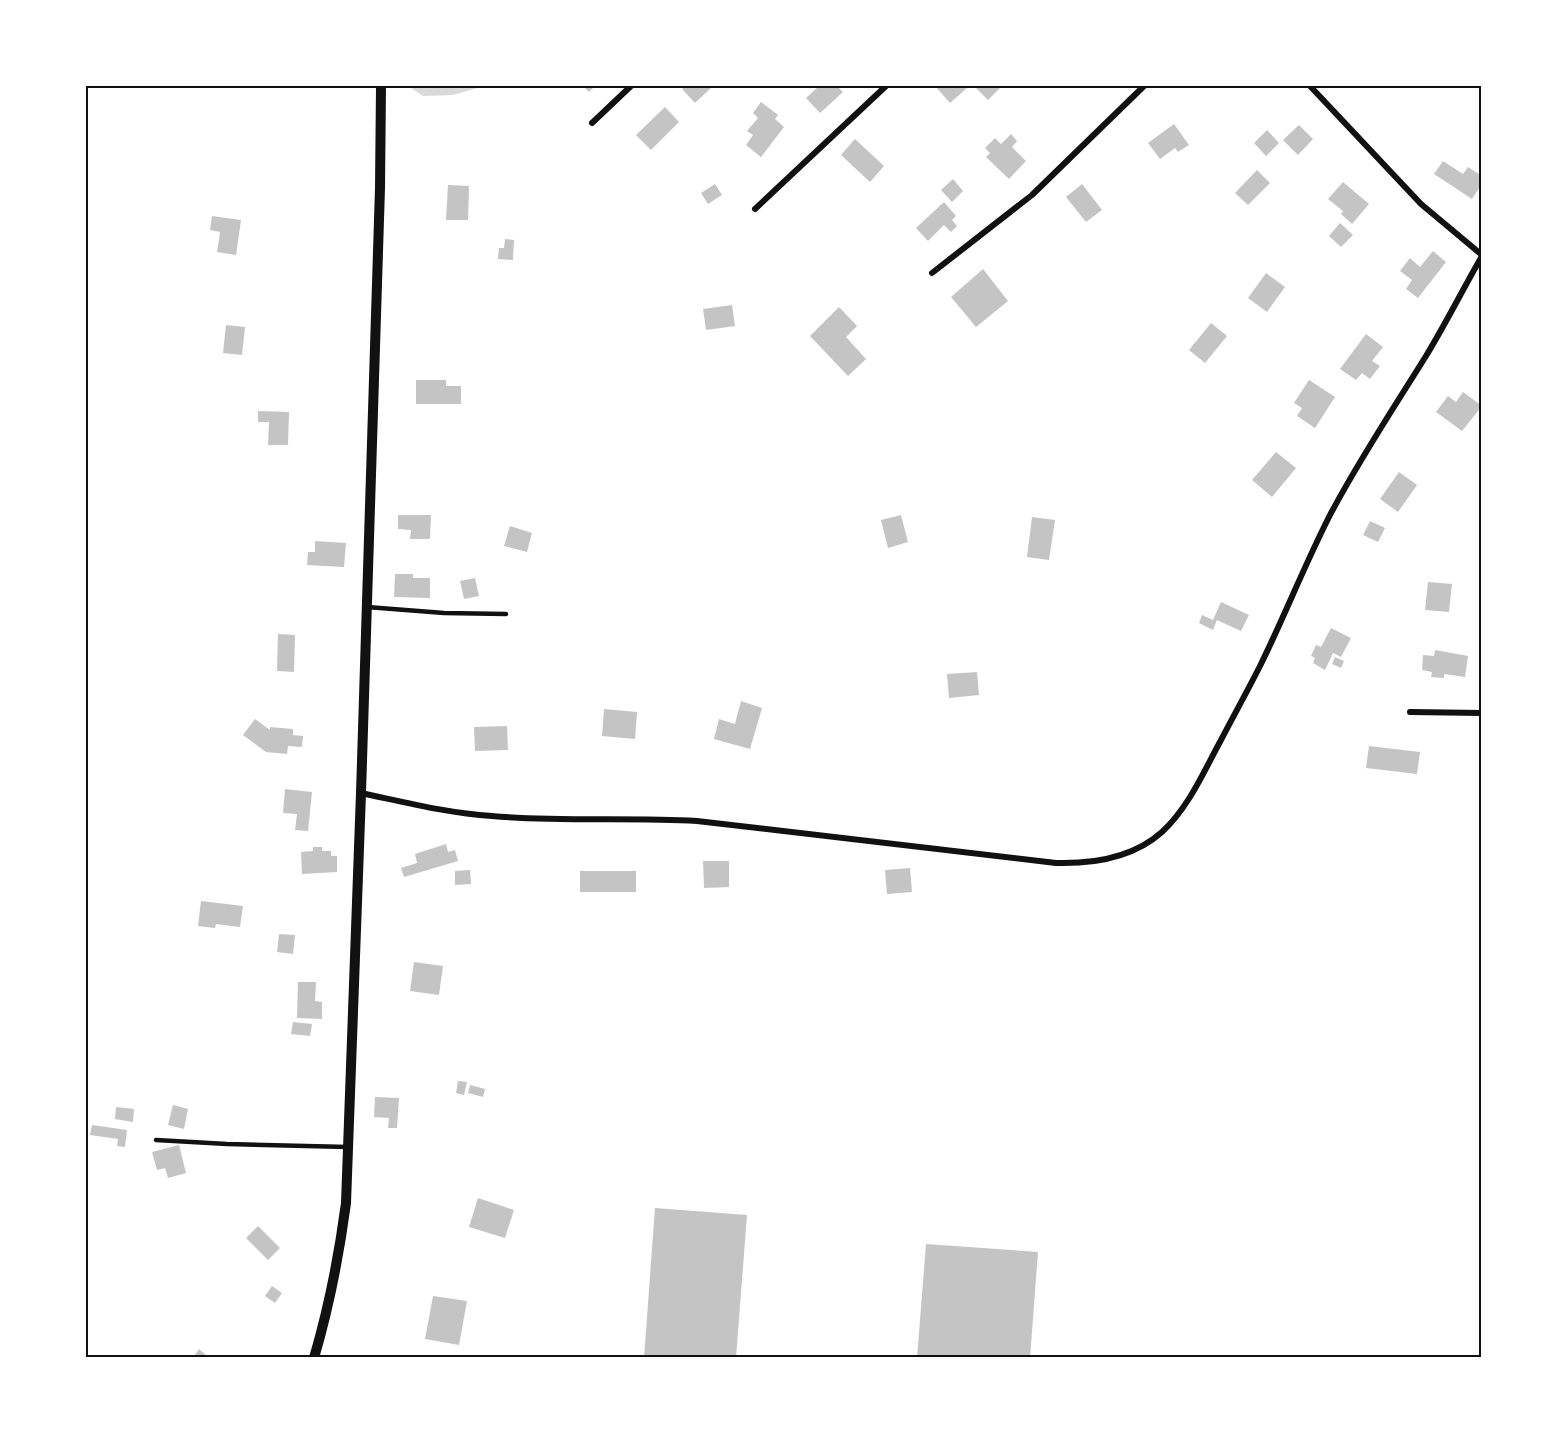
<svg xmlns="http://www.w3.org/2000/svg" width="1567" height="1443" font-family="Arial,sans-serif">
  <rect width="100%" height="100%" fill="#fff"/>
  <!-- water -->
  <path fill="#d9d9d9" d="M408 86H477V88L453 95 423 96Z"/>
  <!-- building -->
  <path fill="#c4c4c4" d="M583 86H595L589 92Z
    M686 86H713L695 103 682 89Z
    M819 86H837L843 92 820 113 806 98Z
    M935 86H967L968 87 950 103Z
    M977 86H1000L1001 87 988 100 975 87Z
    M761 102 778 115 775 119 784 127 761 157 746 145 753 135 747 131 758 118 753 113Z
    M665 107 679 122 651 150 636 135Z
    M1174 124 1189 145 1178 152 1175 148 1160 159 1148 143Z
    M1299 125 1313 139 1298 155 1283 140Z
    M1267 130 1279 143 1266 156 1254 143Z
    M1011 134 1017 141 1012 147 1026 161 1009 179 986 157 990 153 985 148 995 138 1001 144Z
    M855 139 884 166 870 182 841 155Z
    M1443 161 1463 174 1468 167 1482 176V184L1472 199 1434 174Z
    M1257 170 1270 183 1248 205 1235 193Z
    M953 179 963 191 952 202 941 190Z
    M1343 182 1369 204 1352 224 1341 214 1343 211 1328 199Z
    M715 184 722 195 708 204 701 193Z
    M1082 184 1102 210 1086 222 1066 197Z
    M448 185 469 186 468 220H446Z
    M944 202 956 216 952 220 957 226 951 232 944 225 928 241 916 228Z
    M212 216 241 220 236 255 217 252 220 232 210 230Z
    M1340 223 1353 235 1341 247 1329 236Z
    M505 239 514 240 513 260 498 259 499 248H504Z
    M1433 251 1446 262 1418 298 1406 289 1412 280 1400 271 1410 258 1420 267Z
    M983 269 1008 301 976 327 951 297Z
    M1266 273 1285 287 1267 312 1248 298Z
    M732 305 735 326 706 330 703 309Z
    M839 307 857 326 846 337 866 359 848 376 810 336Z
    M1211 323 1227 336 1205 363 1189 350Z
    M226 325 245 327 242 355 223 353Z
    M1366 334 1383 347 1372 361 1380 366 1370 379 1362 373 1356 380 1340 369Z
    M416 380H446V386H461V404H416Z
    M1309 380 1335 397 1315 428 1297 416 1302 408 1294 403Z
    M1463 392 1482 406 1462 431 1436 412 1448 396 1456 402Z
    M258 411 289 412 288 445H268L269 422H258Z
    M1276 452 1296 468 1272 497 1252 480Z
    M1399 472 1417 485 1398 512 1380 499Z
    M398 515H431L430 539H410L411 530 398 529Z
    M901 515 908 542 888 548 881 520Z
    M1032 517 1055 520 1049 560 1027 557Z
    M1370 521 1385 528 1378 542 1363 535Z
    M510 526 532 533 527 552 504 546Z
    M315 541 346 543 344 567 307 565 308 552H315Z
    M395 574H413V578H430V598L394 597Z
    M475 578 479 596 464 599 460 581Z
    M1428 582 1452 584 1449 612 1425 610Z
    M1221 602 1249 615 1241 631 1217 620 1213 630 1199 623 1202 615 1213 620Z
    M1331 628 1351 638 1341 657 1333 653 1325 670 1313 663 1315 658 1311 656 1316 645 1321 647Z
    M278 634 295 635 294 672 277 671Z
    M1435 650 1468 656 1465 677 1444 674V678L1431 677 1432 672 1422 670 1423 655 1434 656Z
    M1335 657 1344 661 1341 668 1332 664Z
    M977 672 979 695 949 698 947 674Z
    M741 701 762 708 750 749 714 739 719 719 735 724Z
    M604 709 637 712 635 739 602 736Z
    M255 719 270 730V727L293 729V735L303 736 302 747 288 746 287 754 266 752 243 735Z
    M507 726 508 750 475 751 474 727Z
    M1369 746 1420 752 1417 774 1366 768Z
    M285 789 312 792 308 831 295 830 297 814 283 813Z
    M446 844 448 852 455 850 458 861 404 877 401 868 417 863 415 854Z
    M313 847H322V851H331V856H337V872L302 874 301 852 313 851Z
    M703 861H729V887L704 888Z
    M910 868 912 892 887 894 885 870Z
    M470 870 471 884 455 885V871Z
    M580 871H636V892H580Z
    M201 901 243 906 240 927 216 924 215 928 198 926Z
    M279 934 295 935 293 954 277 952Z
    M414 962 443 966 439 995 410 991Z
    M298 982H316L315 1001 322 1002V1019L297 1018Z
    M293 1022 312 1024 310 1036 291 1034Z
    M458 1081 467 1082 464 1095 456 1093Z
    M470 1085 485 1089 483 1097 468 1093Z
    M375 1097 399 1098 397 1128H388L389 1118 374 1117Z
    M173 1105 188 1109 184 1129 168 1125Z
    M116 1107 134 1109 133 1122 115 1119Z
    M92 1125 127 1130 125 1147 117 1146 118 1139 90 1135Z
    M179 1145 186 1173 168 1178 165 1168 157 1170 152 1152Z
    M478 1198 514 1210 505 1238 469 1227Z
    M655 1208 747 1215 736 1358H644Z
    M258 1226 280 1248 268 1260 246 1238Z
    M926 1244 1038 1252 1030 1358H917Z
    M272 1286 282 1293 275 1303 265 1296Z
    M433 1296 467 1301 459 1345 425 1339Z
    M199 1349 209 1358H193Z"/>
  <g fill="none" stroke-linecap="round" stroke-linejoin="round">
    <!-- service -->
    <path stroke="#111" stroke-width="4.5" d="M367 607 444 613 506 614
      M156 1140 227 1144 348 1147"/>
    <!-- minor -->
    <path stroke="#111" stroke-width="6" d="M1310 86 1421 204 1482 255
      M592 123 631 86
      M755 209 886 86
      M932 273 1032 195 1144 86
      M1410 712 1482 713
      M361 793C404 802 447 813 492 816 560 822 629 817 697 821L1056 863C1094 864 1133 858 1162 832 1189 807 1204 771 1221 740 1234 715 1248 690 1261 664 1285 615 1305 564 1330 515 1359 460 1393 409 1426 356 1446 323 1463 289 1482 256"/>
    <!-- tertiary -->
    <path stroke="#111" stroke-width="10" d="M314 1358C329 1307 339 1256 346 1203L361 793 380 188 381 86"/>
  </g>
  <!-- border -->
  <rect width="1567" height="1443" fill="none" stroke="#ffffff" stroke-width="174"/>
  <rect x="87" y="87" width="1393" height="1269" fill="none" stroke="#111" stroke-width="2"/>
</svg>
